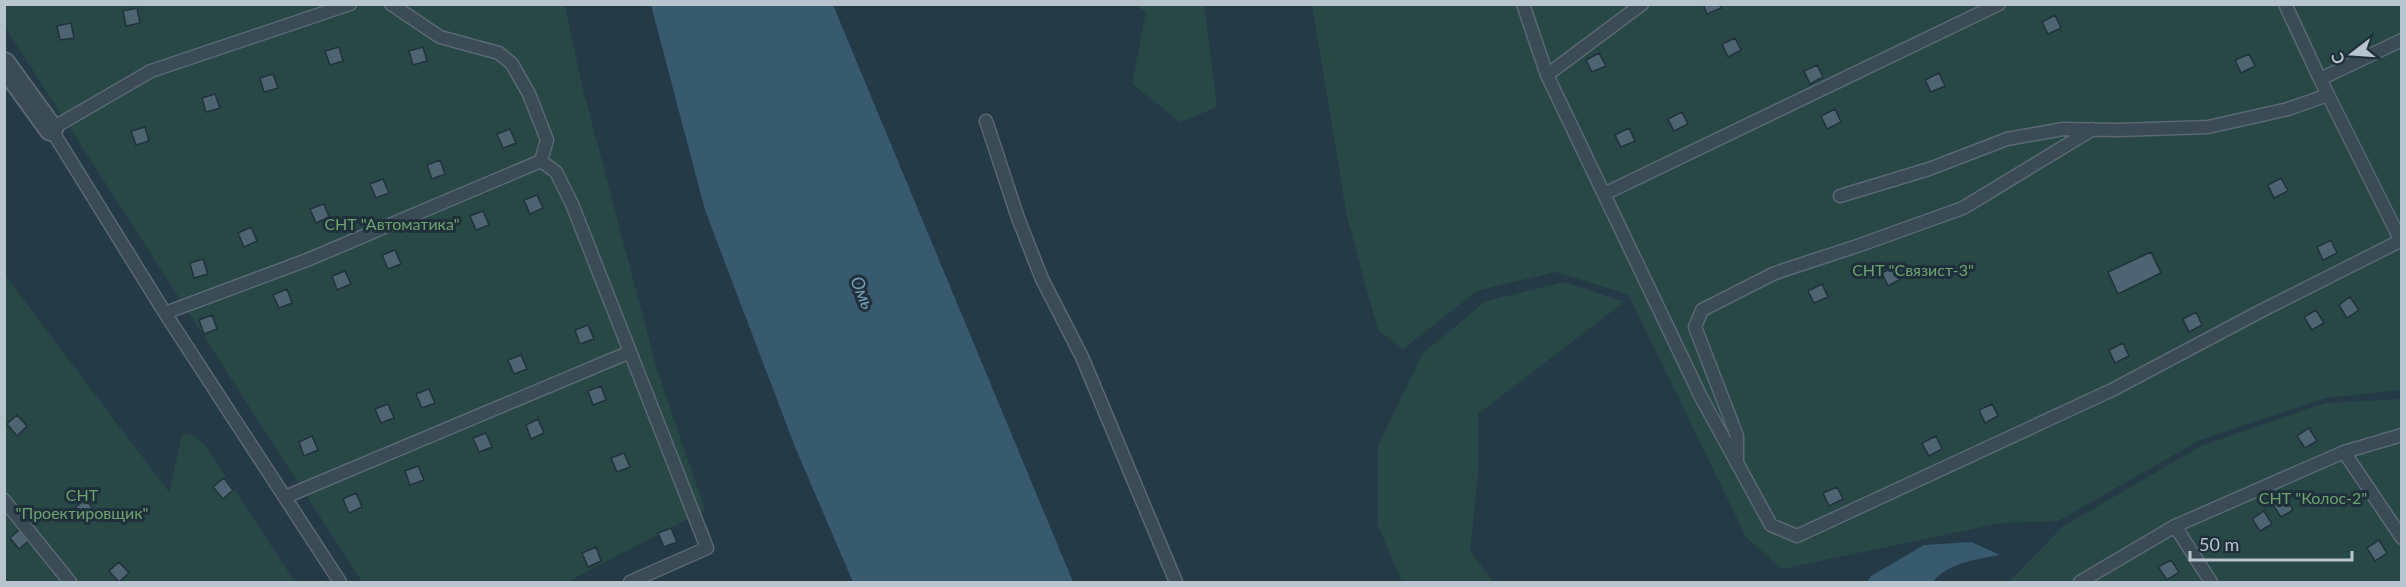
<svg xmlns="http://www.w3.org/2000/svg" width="2406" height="587" viewBox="0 0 2406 587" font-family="Lato,sans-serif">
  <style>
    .green { fill: #274845 }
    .water { fill: #385a6f }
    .building { fill: #4e6472; stroke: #21323d; stroke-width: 1.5 }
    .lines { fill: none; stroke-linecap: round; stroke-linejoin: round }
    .service-casing { stroke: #596873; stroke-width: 15 }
    .minor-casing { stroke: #596873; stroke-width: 26 }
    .service { stroke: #3a4b56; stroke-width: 12 }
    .minor { stroke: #3a4b56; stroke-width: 22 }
    .labels { text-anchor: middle; stroke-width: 6; stroke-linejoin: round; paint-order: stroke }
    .park-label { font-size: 16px; fill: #6da26f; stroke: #1f303b }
    .water-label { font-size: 18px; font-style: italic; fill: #769db4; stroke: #1f303b }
  </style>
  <rect width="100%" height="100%" fill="#253a47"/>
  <path class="green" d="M5 4 565 5 582 85 656 366 705 510 567 582H362L5 27Z
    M1135 5H1202L1205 9 1217 107 1180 122 1132 84 1146 12Z
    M1312 5H2401V390L2325 398 2200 440 2058 521 2001 523 1782 569 1746 537 1628 294 1555 272 1477 291 1403 349 1378 330 1347 217Z
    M4 274 169 492 182 435 191 434 205 445 295 582H5Z
    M1564 282 1624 302 1478 414V475L1470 551 1493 582H1402L1378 526V446L1422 354 1486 301Z
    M2401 399V582H2009L2062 527 2201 446 2325 403Z"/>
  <path class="water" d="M651 5H833L1073 582H853L795 447 705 210Z
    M1971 542 2000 555C1978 559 1947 563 1933 582H1867L1871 576 1924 545Z"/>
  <path class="building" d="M1703 4H1719L1721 8 1707 14Z
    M137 8 140 23 126 26 123 11Z
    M2055 15 2061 28 2048 34 2042 22Z
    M71 23 74 38 60 40 57 26Z
    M1735 38 1741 50 1728 57 1722 44Z
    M339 47 343 61 330 65 325 51Z
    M423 47 427 61 413 65 409 51Z
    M1599 53 1606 66 1592 72 1586 60Z
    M2249 54 2255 66 2241 73 2235 60Z
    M1817 65 1823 77 1810 84 1804 71Z
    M1939 73 1945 86 1931 92 1925 80Z
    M273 74 278 88 264 92 260 78Z
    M215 94 220 108 206 112 202 98Z
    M1835 109 1841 122 1827 129 1821 116Z
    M1682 112 1688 124 1674 131 1668 119Z
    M145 127 149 141 136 145 131 131Z
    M1629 128 1635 141 1621 147 1615 135Z
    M510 129 516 143 503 148 497 134Z
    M440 160 445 174 432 179 427 165Z
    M2281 178 2288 191 2274 198 2268 185Z
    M383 179 389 193 376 198 370 184Z
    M537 195 543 208 530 214 524 200Z
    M324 204 329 217 316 223 310 209Z
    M483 211 489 225 476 230 470 216Z
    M251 227 257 241 244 247 238 233Z
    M2331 240 2337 253 2323 260 2317 247Z
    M395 250 401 264 388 269 382 255Z
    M2151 252 2161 273 2118 294 2108 272Z
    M203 259 208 274 194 278 190 263Z
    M1895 266 1901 279 1888 286 1882 273Z
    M345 271 351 284 337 290 332 276Z
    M1822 284 1828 297 1814 303 1808 291Z
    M287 289 292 303 279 308 273 295Z
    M2350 297 2359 310 2347 318 2339 305Z
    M2316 310 2324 323 2312 330 2304 317Z
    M2196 312 2202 325 2189 332 2183 319Z
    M212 315 217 329 204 334 199 320Z
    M588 325 594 339 580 344 575 330Z
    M2123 343 2129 356 2115 363 2109 350Z
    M521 355 527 369 514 374 508 360Z
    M601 386 606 400 593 405 588 391Z
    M429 389 435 403 422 408 416 394Z
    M388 404 394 418 381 423 375 409Z
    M1992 404 1998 416 1985 423 1979 410Z
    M17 415 27 426 17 436 7 424Z
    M538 419 544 433 531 439 526 425Z
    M2309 428 2317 441 2305 448 2297 436Z
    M486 433 492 447 479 452 473 438Z
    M312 436 318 450 304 456 299 442Z
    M1936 436 1942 449 1929 456 1922 443Z
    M624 453 630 467 617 472 611 458Z
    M418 466 424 480 410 485 405 471Z
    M224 478 233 490 223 499 213 487Z
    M1837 487 1843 499 1829 506 1823 493Z
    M356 493 362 507 349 513 343 499Z
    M2285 497 2293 510 2281 517 2273 505Z
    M85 499 95 511 84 520 74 509Z
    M2264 511 2272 524 2260 531 2252 519Z
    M671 528 677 542 664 547 658 533Z
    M20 529 30 540 19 549 10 538Z
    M2379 540 2387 553 2375 561 2367 548Z
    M596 547 601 561 588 567 582 553Z
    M2171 560 2179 572 2167 580 2158 567Z
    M119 562 129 573 119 582 109 571Z"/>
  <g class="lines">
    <defs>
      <path id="service" d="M391 4 440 37 499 53 512 64 529 94 547 140 541 161 556 172 572 204 707 548 630 582
        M1523 4 1547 75 1701 397 1771 525 1797 536 2112 390 2259 312 2402 240
        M2285 4 2320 79 2402 243
        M1547 75 1642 4
        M2320 79 2402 40
        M986 121 1018 218 1042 279 1082 357 1176 582
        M1604 194 1999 4
        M1840 196 1929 169 2007 139 2063 129 2119 130 2208 127 2288 109 2328 95
        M165 313 307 260 541 161
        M2344 452 2402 538
        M1737 461V436L1695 327 1702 310 1775 273 1860 245 1963 208 2093 129
        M285 497 630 352
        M4 500 70 582
        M2175 526 2211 582
        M340 582 165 313 51 129 151 71 350 4
        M2080 582 2175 526 2344 452 2402 435"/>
      <path id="minor" d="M4 64 51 129"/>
    </defs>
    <use href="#service" class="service-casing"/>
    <use href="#minor" class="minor-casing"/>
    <use href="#service" class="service"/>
    <use href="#minor" class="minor"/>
  </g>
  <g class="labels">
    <g class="park-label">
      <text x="392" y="230">СНТ "Автоматика"</text>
      <text x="1913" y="276">СНТ "Связист-3"</text>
      <text x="82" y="501">СНТ<tspan x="82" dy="18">"Проектировщик"</tspan></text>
      <text x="2313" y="504">СНТ "Колос-2"</text>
    </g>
    <g class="water-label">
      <text transform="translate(862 293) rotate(68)" y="6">Омь</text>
    </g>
  </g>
  <rect width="2406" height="587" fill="none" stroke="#b8c5cf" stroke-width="12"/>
  <g transform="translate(2352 54) rotate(253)" stroke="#1f303b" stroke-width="4.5" paint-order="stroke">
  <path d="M0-4.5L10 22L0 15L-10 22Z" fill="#b8c5cf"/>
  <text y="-9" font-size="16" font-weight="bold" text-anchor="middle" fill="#b8c5cf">С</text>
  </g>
  <path d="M2190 551v9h162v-9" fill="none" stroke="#b8c5cf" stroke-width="3"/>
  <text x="2199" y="551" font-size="18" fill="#b8c5cf" stroke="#1f303b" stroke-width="4.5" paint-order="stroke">50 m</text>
</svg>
